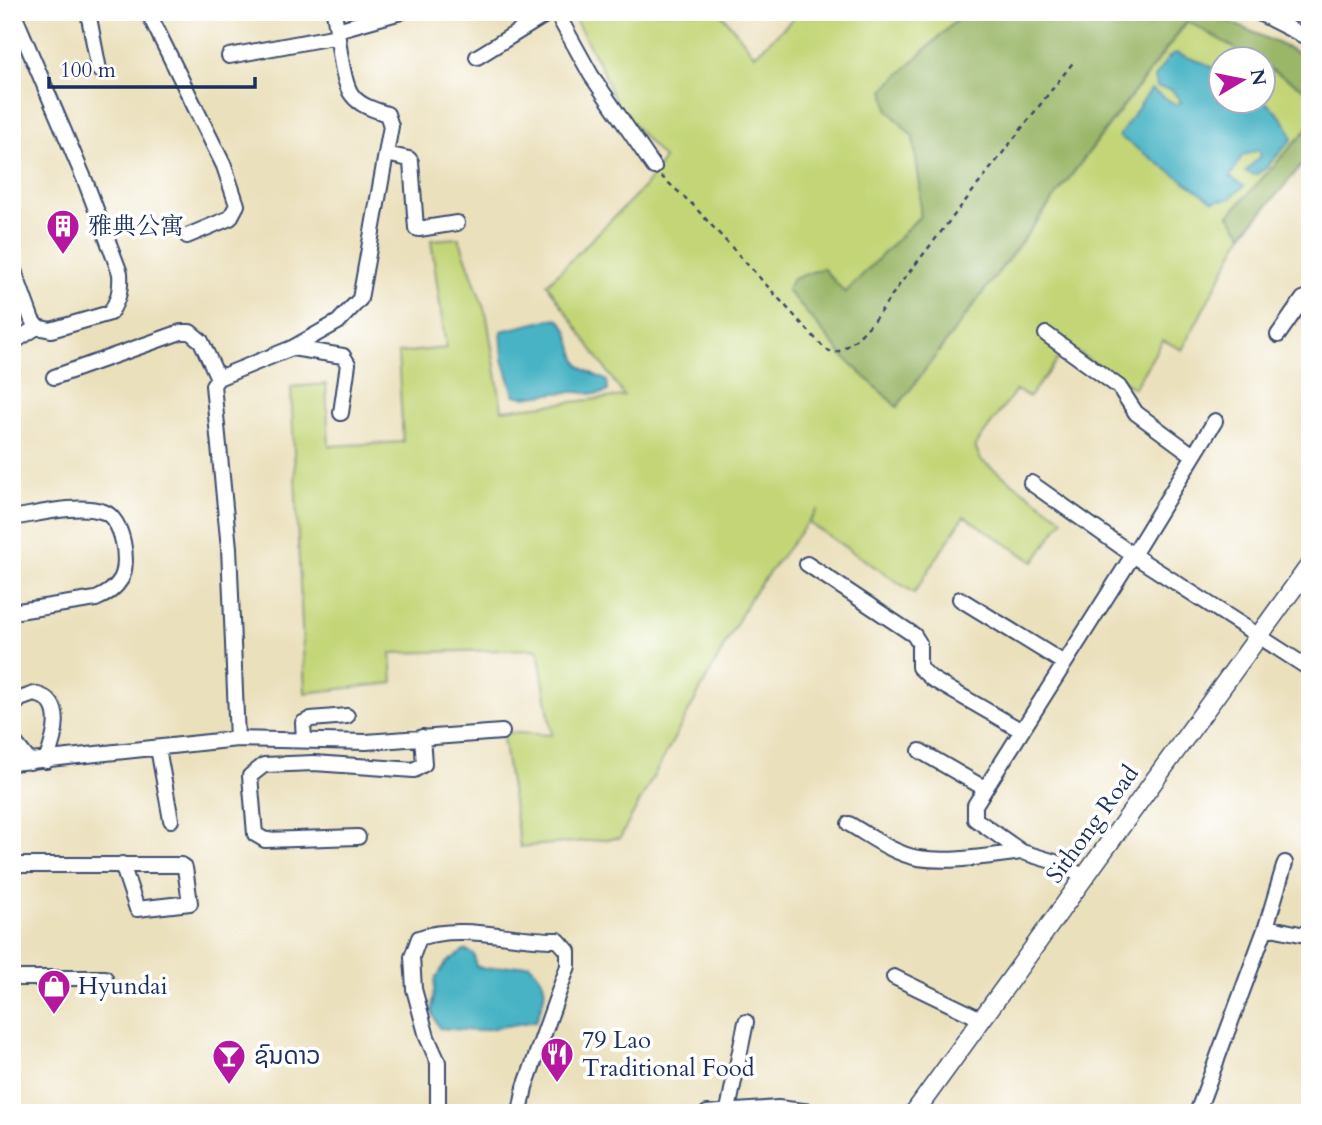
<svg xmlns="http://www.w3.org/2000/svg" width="1322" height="1125" viewBox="0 0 1322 1125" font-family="Cardo,'Noto Serif SC','Noto Sans Lao',serif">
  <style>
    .green { fill: #c3d577; stroke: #6f826a; stroke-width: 2 }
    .forest { fill: #9ab668; stroke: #5a7263; stroke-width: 2 }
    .water { fill: #47b3c4; stroke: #317191; stroke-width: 2 }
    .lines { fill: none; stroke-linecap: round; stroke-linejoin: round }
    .minor-casing { stroke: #3a4a6c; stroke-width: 18 }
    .major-casing { stroke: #3a4a6c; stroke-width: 21 }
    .path { stroke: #3a4a6c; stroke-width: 2.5; stroke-dasharray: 5 5; stroke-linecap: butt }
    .minor { stroke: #fff; stroke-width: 14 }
    .major { stroke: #fff; stroke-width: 18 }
    .labels { text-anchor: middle; stroke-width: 7; stroke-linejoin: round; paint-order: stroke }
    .poi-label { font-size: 24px; fill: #1b2f5e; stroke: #fff; text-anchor: start }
    .street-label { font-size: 24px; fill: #1b2f5e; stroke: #fff }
  </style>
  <rect width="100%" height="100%" fill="#fff"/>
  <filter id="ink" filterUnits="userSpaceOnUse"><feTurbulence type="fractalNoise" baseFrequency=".0143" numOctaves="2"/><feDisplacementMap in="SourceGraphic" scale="14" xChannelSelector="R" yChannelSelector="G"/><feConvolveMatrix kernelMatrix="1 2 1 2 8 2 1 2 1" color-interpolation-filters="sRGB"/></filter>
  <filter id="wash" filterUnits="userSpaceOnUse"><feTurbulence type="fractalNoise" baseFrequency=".00686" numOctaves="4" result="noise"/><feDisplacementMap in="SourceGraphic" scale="28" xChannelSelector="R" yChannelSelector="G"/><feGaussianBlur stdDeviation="1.57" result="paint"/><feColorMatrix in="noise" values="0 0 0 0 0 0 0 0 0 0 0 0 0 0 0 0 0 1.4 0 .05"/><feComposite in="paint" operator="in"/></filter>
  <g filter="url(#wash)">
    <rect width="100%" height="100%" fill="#ebe0bc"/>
    <path class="green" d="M571 12H720L755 55 800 12H965L888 110 913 137 920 185V216L845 293 897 407 1188 21 1254 59 1220 60V102H1262L1263 65 1310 92V126L1229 215 1243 234 1182 350 1163 340 1134 388 1070 348 1062 354 1029 397 1016 390 975 446 981 460 1063 519 1034 562 964 516 914 593 809 523 818 509 752 595 620 838 520 847 502 732 552 735 538 649 391 653 393 683 305 693 291 387 326 384 329 446 403 442 398 353 446 348 431 240 459 238 487 317 502 410 624 396 547 284 645 186 664 159 617 107 600 65Z"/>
    <path class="forest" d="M965 12H1208L1310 58V92L1263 65 1262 60 1254 59 1187 21 897 407 846 359 787 290 793 279 823 268 845 293 920 216V185L913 137 888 110 884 89Z
      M1310 126V161L1307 159 1243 234 1229 215Z"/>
    <path class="water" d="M1176 53 1204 63 1220 72V102L1263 100C1276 111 1288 121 1292 139L1265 169 1255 175 1245 172 1261 155 1258 150 1242 156 1230 177 1244 186 1229 199 1213 201 1119 136 1151 89 1177 105 1181 102 1172 90 1157 87 1155 77 1168 58Z
      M556 318C571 325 571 351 578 363 583 372 598 375 607 381L608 391C597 397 586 392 575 392 558 392 540 395 523 397L514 395 503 359 501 331Z
      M465 950 474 954 476 966 485 969 529 964C552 984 545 995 536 1021L476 1031 439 1028 432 1012 435 980 446 963Z"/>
  </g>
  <g filter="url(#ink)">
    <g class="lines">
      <defs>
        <path id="minor" d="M88 12 99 70
          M148 12 224 166 237 205 230 218 187 236
          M556 12 591 75 654 167
          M1257 12 1310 39
          M337 30 401 12
          M229 56 338 36
          M477 57 550 12
          M386 154 409 159 411 162 416 228 419 229 457 223
          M12 265 32 320 37 327 51 330 110 313C119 299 121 289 120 273L86 183 13 12
          M1046 334 1119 387 1136 413 1193 455
          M1278 335 1303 299 1310 296
          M12 343 37 327
          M292 348 343 356 348 364 341 413
          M54 377 181 332H190L201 341 218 378
          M1031 483 1133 555 1310 669
          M12 518C38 514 79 503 104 512 123 519 130 563 121 579 115 589 106 595 96 599L12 612
          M807 564 914 635 919 643V667L932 679 1022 731
          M960 599 1064 663
          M12 708 20 699 34 694C68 700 54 740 46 761
          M12 739 30 762
          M237 739 229 548 213 385 218 378 292 348 338 322 360 299 391 126 387 114C375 110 360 106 352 95 341 82 338 31 334 12
          M304 739 303 723 311 719 347 716
          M158 748 171 820
          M920 751 984 788
          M12 763 237 739 366 742 502 732
          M849 824C870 836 894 854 918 858 952 863 988 856 1022 852
          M358 837 265 840 255 834 250 776 264 765 314 763 414 770 424 764 422 737
          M12 865H181L185 868 190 903 137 909 122 864
          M1083 876 1055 862 1022 852 975 819V805L1133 555 1215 421
          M1266 927 1310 936
          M894 977 981 1019
          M12 978H105
          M728 1110 746 1022
          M438 1113V1062L427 1037 414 989 412 957 419 938C463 923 513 941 558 940L568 951V966L525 1087 520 1113
          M707 1113 778 1108 820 1113
          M1197 1113 1266 927 1285 863"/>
        <path id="major" d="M914 1113 1310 565"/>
      </defs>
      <use href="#minor" class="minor-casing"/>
      <use href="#major" class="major-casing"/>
      <path class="path" d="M661 176 692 204 825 349 835 353C866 339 883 306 903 280 961 207 1018 133 1075 60"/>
      <use href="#minor" class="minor"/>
      <use href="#major" class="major"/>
    </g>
  </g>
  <defs>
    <symbol id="building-pin" viewBox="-11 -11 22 30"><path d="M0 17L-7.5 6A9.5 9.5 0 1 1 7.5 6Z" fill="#b5179e" stroke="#fff"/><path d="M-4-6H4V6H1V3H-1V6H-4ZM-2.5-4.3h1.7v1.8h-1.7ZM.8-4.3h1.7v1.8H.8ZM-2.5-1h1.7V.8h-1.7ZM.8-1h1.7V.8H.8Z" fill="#fff"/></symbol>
    <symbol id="shop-pin" viewBox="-11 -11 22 30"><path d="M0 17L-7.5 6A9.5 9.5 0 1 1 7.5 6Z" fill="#b5179e" stroke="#fff"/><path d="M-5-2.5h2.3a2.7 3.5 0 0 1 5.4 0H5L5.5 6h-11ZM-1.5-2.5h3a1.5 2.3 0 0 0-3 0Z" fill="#fff"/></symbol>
    <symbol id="restaurant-pin" viewBox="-11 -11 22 30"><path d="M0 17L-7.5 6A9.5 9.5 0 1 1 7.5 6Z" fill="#b5179e" stroke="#fff"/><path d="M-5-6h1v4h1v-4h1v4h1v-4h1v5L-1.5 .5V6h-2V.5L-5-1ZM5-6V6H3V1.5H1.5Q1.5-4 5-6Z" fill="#fff"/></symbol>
    <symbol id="bar-pin" viewBox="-11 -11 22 30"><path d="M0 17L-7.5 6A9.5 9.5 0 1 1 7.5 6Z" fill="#b5179e" stroke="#fff"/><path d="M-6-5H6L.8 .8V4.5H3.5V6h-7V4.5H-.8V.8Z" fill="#fff"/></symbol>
  </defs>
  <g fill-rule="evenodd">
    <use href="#building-pin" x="44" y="207" width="38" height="52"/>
    <use href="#shop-pin" x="35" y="967" width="38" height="52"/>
    <use href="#restaurant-pin" x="538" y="1035" width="38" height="52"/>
    <use href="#bar-pin" x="210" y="1037" width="38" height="52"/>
  </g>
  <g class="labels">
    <g class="poi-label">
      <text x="88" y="234">雅典公寓</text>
      <text x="78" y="994">Hyundai</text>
      <text x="582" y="1048">79 Lao<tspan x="582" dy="28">Traditional Food</tspan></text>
      <text x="254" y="1064">ຊົນດາວ</text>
    </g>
    <g class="street-label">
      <text transform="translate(1092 824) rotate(-54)" y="8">Sithong Road</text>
    </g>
  </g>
  <rect width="1322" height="1125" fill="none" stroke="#fff" stroke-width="42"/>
  <g transform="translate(1242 80) rotate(80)"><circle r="33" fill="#ffffff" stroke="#a4acbf" stroke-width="2"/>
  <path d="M0-5L12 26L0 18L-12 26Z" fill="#b5179e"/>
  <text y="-10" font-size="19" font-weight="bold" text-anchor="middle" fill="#1b2f5e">N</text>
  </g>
  <path d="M49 77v10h206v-10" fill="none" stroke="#1b2f5e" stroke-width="3.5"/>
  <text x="60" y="77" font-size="21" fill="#1b2f5e" stroke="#ffffff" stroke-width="5" paint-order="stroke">100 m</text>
</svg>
